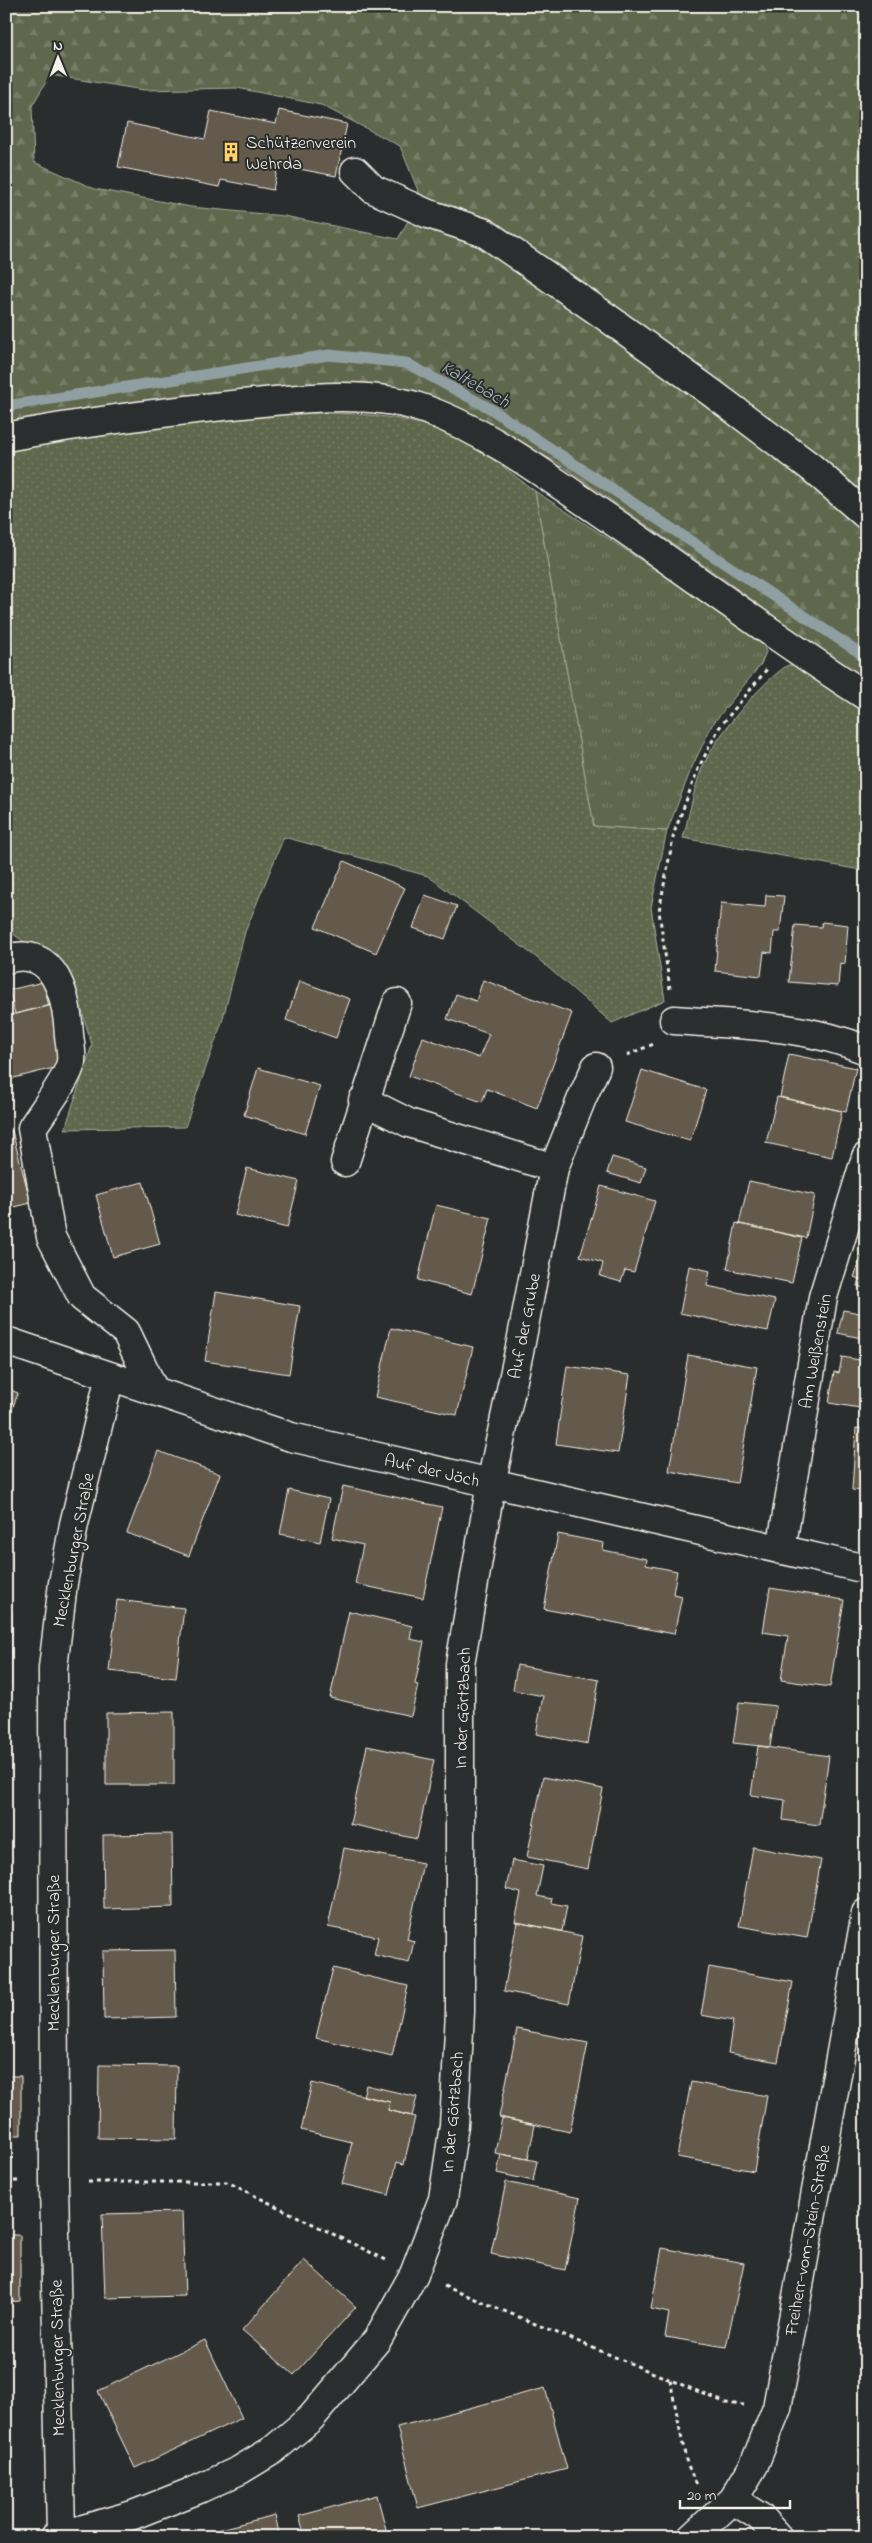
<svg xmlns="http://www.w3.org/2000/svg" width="872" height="2543" viewBox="0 0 872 2543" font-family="'Indie Flower',sans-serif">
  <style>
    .grass { fill: url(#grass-dots); stroke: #aaac9a }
    .forest { fill: url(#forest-firs); stroke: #aaac9a; fill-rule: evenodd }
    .park { fill: url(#park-tufts); stroke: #aaac9a }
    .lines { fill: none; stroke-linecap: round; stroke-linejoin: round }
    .stream { stroke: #909fa2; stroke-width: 11 }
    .building { fill: #645a4c; stroke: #f4f1e8 }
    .minor-casing { stroke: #f4f1e8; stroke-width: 31 }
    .path { stroke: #f4f1e8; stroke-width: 3; stroke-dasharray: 4 4; stroke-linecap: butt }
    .minor { stroke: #2a2d2e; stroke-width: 28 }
    .labels { text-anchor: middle; stroke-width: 4; stroke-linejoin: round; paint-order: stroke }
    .poi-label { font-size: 18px; fill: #f4f1e8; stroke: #2a2d2e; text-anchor: start }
    .street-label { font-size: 18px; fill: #f4f1e8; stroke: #2a2d2e }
    .water-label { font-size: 19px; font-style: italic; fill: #a9b4b3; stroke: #2a2d2e }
  </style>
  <defs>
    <pattern id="grass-dots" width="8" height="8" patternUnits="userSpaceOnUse" patternTransform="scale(1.25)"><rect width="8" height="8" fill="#5f674d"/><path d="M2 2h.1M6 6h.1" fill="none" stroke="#777d67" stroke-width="1.8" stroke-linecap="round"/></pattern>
    <pattern id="forest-firs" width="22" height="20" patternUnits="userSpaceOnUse" patternTransform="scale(1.25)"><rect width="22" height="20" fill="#5f674d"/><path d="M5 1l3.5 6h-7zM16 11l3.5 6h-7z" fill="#777d67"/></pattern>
    <pattern id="park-tufts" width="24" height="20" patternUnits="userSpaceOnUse" patternTransform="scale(1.25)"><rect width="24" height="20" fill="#5f674d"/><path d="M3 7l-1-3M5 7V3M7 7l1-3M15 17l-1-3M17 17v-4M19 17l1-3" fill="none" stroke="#777d67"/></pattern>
  </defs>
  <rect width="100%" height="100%" fill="#2a2d2e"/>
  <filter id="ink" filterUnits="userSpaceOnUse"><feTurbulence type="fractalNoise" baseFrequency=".02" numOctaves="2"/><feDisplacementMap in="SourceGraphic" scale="10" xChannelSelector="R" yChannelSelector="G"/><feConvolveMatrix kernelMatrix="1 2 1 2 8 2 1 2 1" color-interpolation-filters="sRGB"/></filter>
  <g filter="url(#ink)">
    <path class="grass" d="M278 413C347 413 403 410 466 442 490 455 513 475 535 491L594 826 667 831 651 907 665 1000 612 1023 537 958 428 876 284 837 245 932 222 1022 185 1127 65 1129 92 1045 71 975 6 929V449L152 425Z
      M788 665H801L866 711V871L683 838C689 816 693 792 701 771 712 740 761 682 788 665Z"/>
    <path class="forest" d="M6 6H866V680L803 638 729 583 558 463 470 416 417 395 6 428ZM50 75 144 90 237 88 321 105 400 146 421 198 398 239 284 216 191 207 95 189 34 162 32 106Z"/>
    <path class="park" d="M535 491 761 638 766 652 761 664 712 725 692 767 667 831 594 826Z"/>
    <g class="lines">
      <path class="stream" d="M6 406 329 355 406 363 491 409 866 657"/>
    </g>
    <path class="building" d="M279 110 347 124 336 176 278 165 273 190 221 180 219 187 118 167 127 123 205 139 211 111 276 124Z
      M344 861 405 888 376 953 315 927Z
      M425 895 457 906 445 939 413 928Z
      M766 895 784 896 780 932H774L772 953 764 952 761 976 715 971 721 903 765 907Z
      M822 922 848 925 845 964 840 963 838 986 789 982 795 925 821 927Z
      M483 980 572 1013 537 1108 487 1089 482 1102 409 1076 423 1037 479 1058 489 1034 447 1019 456 994 476 1001Z
      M299 981 350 999 336 1038 286 1020Z
      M43 982 49 1006 15 1014 9 990Z
      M51 1005 66 1065 6 1080V1016Z
      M789 1054 856 1068 846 1112 780 1097Z
      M258 1068 320 1086 305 1134 244 1115Z
      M642 1070 706 1090 690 1141 625 1122Z
      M777 1097 842 1111 832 1157 766 1143Z
      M12 1131 31 1203 6 1209V1132Z
      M612 1157 646 1167 641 1183 607 1173Z
      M247 1168 299 1181 287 1228 235 1215Z
      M749 1181 815 1195 806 1238 739 1224Z
      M143 1182 160 1244 113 1257 96 1195Z
      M601 1186 655 1201 634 1272 625 1270 621 1282 600 1276 603 1263 580 1256Z
      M436 1205 491 1218 472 1294 418 1280Z
      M736 1223 802 1238 792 1283 727 1269Z
      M866 1244V1289L857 1286 859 1279 854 1277Z
      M689 1266 710 1271 707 1286 775 1300 768 1331 680 1313Z
      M216 1292 300 1306 289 1374 205 1361Z
      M843 1310 865 1314 861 1338 838 1333Z
      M391 1328 473 1347 457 1415 375 1397Z
      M688 1355 757 1367 737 1483 669 1471Z
      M842 1357 866 1361V1377L860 1408 829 1403 834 1372 839 1373Z
      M567 1366 630 1375 618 1453 556 1444Z
      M6 1388 18 1393 6 1426Z
      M856 1428 866 1429V1491L852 1490Z
      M158 1451 220 1474 189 1556 127 1533Z
      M343 1486 442 1507 423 1598 355 1584 363 1545 332 1538Z
      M289 1490 329 1499 320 1542 280 1534Z
      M6 1497H10V1571H6Z
      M558 1534 604 1543 603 1550 647 1559 646 1565 677 1571 673 1594 682 1596 674 1634 544 1609Z
      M770 1588 844 1600 830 1687 781 1680 788 1636 763 1632Z
      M117 1600 184 1608 176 1678 109 1671Z
      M349 1611 412 1626 410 1639 424 1642 415 1684 418 1685 411 1716 330 1698Z
      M6 1612H12L11 1687H6Z
      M517 1665 599 1680 588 1744 536 1734 543 1696 513 1690Z
      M739 1702 776 1706 770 1747 733 1743Z
      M174 1712V1785H106V1713Z
      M6 1726 11 1727 9 1801H6Z
      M367 1746 434 1760 417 1839 350 1824Z
      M758 1746 829 1756 819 1825 783 1820 785 1800 751 1795Z
      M543 1777 603 1789 588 1869 527 1857Z
      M172 1834 173 1907 104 1909 103 1835Z
      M6 1835 9 1917H6Z
      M753 1847 821 1860 807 1938 739 1926Z
      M344 1848 423 1863 407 1939 414 1941 409 1963 374 1955 378 1937 328 1927Z
      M512 1860 543 1866 537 1896 552 1899 551 1903 567 1906 562 1931 515 1922 521 1893 506 1889Z
      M517 1922 582 1936 569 2004 504 1991Z
      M175 1950 176 2017 104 2019 103 1951Z
      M6 1953H11L12 2037H6Z
      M709 1967 793 1982 778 2062 728 2053 733 2021 701 2015Z
      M333 1968 408 1986 392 2056 316 2038Z
      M517 2029 588 2043 570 2132 499 2117Z
      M99 2065 177 2066 176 2139 98 2138Z
      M6 2076H21V2135H6Z
      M691 2082 767 2096 754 2171 677 2157Z
      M312 2083 390 2102 388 2110 415 2117 404 2164 397 2162 389 2195 342 2184 352 2142 301 2130Z
      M366 2085 417 2097 412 2116 388 2110 390 2102 363 2096Z
      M502 2118 535 2125 528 2159 495 2153Z
      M501 2154 537 2161 533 2181 497 2173Z
      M506 2182 580 2198 565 2270 491 2254Z
      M182 2212 185 2296 105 2298 102 2214Z
      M6 2235H20V2301L6 2302Z
      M662 2248 744 2263 726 2347 665 2337 669 2313 651 2309Z
      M304 2260 356 2307 294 2375 242 2330Z
      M205 2340 242 2418 135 2468 98 2391Z
      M545 2388 567 2469 418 2508 397 2427Z
      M858 2492H866V2537H861Z
      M377 2495 388 2537H305L299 2516Z
      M275 2515 280 2537H188Z"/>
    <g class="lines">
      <defs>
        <path id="minor" d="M355 171 373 189 426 213 485 233 605 316 712 393 812 468 866 515
          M6 437C85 422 163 412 242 404 299 399 363 390 418 407 478 426 543 473 595 509 686 571 774 637 866 696
          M6 959C56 944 67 998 69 1035 70 1044 73 1058 70 1066 65 1082 42 1112 32 1128L51 1237 82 1297 126 1332 154 1390
          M674 1020C739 1025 804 1024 866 1050
          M363 1100 409 1123 554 1168
          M345 1162 397 1003
          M6 1341 291 1437 866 1569
          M781 1550 823 1297 866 1157
          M733 2500 760 2517 778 2537
          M61 2536 54 2182 53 1668 63 1583 74 1524 110 1376
          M55 2537 133 2515 199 2489 240 2470 273 2450 311 2418 377 2340 414 2274 443 2199 454 2125 460 2012V1664L491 1484 521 1342 554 1168 582 1098 596 1067
          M692 2537 733 2500 754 2465 777 2408 866 1913"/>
      </defs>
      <use href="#minor" class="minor-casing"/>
      <path class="path" d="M670 989 659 911 674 833 698 769 719 728 767 669
        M627 1055 654 1044
        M6 2181H21
        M88 2182H227L386 2260
        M444 2286 726 2403 744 2405
        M670 2380 686 2460 697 2488"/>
      <use href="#minor" class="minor"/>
    </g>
  </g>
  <defs>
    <symbol id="building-bare" viewBox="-9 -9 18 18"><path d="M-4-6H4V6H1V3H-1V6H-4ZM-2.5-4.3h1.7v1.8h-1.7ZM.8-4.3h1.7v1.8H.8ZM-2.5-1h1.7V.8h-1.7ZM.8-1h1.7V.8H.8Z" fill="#ffd166" stroke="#2a2d2e" stroke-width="2.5" paint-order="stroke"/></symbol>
  </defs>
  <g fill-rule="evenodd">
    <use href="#building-bare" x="217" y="138" width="28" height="28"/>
  </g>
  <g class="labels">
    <g class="poi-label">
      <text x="246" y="148">Schützenverein<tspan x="246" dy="21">Wehrda</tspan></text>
    </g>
    <g class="street-label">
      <text transform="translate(524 1326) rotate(-79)" y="6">Auf der Grube</text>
      <text transform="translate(815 1351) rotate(-80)" y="6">Am Weißenstein</text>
      <text transform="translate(432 1470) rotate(13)" y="6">Auf der Jöch</text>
      <text transform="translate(73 1550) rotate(-79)" y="6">Mecklenburger Straße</text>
      <text transform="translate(462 1708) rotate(-88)" y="6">In der Görtzbach</text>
      <text transform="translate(53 1953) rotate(-90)" y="6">Mecklenburger Straße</text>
      <text transform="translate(452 2112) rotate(-85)" y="6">In der Görtzbach</text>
      <text transform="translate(807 2240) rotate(-80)" y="6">Freiherr-vom-Stein-Straße</text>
      <text transform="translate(57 2358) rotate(-91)" y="6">Mecklenburger Straße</text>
    </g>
    <g class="water-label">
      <text transform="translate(476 383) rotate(30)" y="7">Kaltebach</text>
    </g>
  </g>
  <rect width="872" height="2543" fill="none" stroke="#2a2d2e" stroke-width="25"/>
  <rect x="12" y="12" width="847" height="2518" fill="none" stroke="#f4f1e8" stroke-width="2" filter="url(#ink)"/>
  <g transform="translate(58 58) rotate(359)" stroke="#2a2d2e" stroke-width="4" paint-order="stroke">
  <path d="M0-4L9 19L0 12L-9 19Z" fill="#f4f1e8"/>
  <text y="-8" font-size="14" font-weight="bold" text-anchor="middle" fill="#f4f1e8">N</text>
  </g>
  <path d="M680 2500v8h110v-8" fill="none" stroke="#f4f1e8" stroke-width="2.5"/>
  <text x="687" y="2500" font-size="15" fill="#f4f1e8" stroke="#2a2d2e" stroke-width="4" paint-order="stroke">20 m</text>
</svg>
